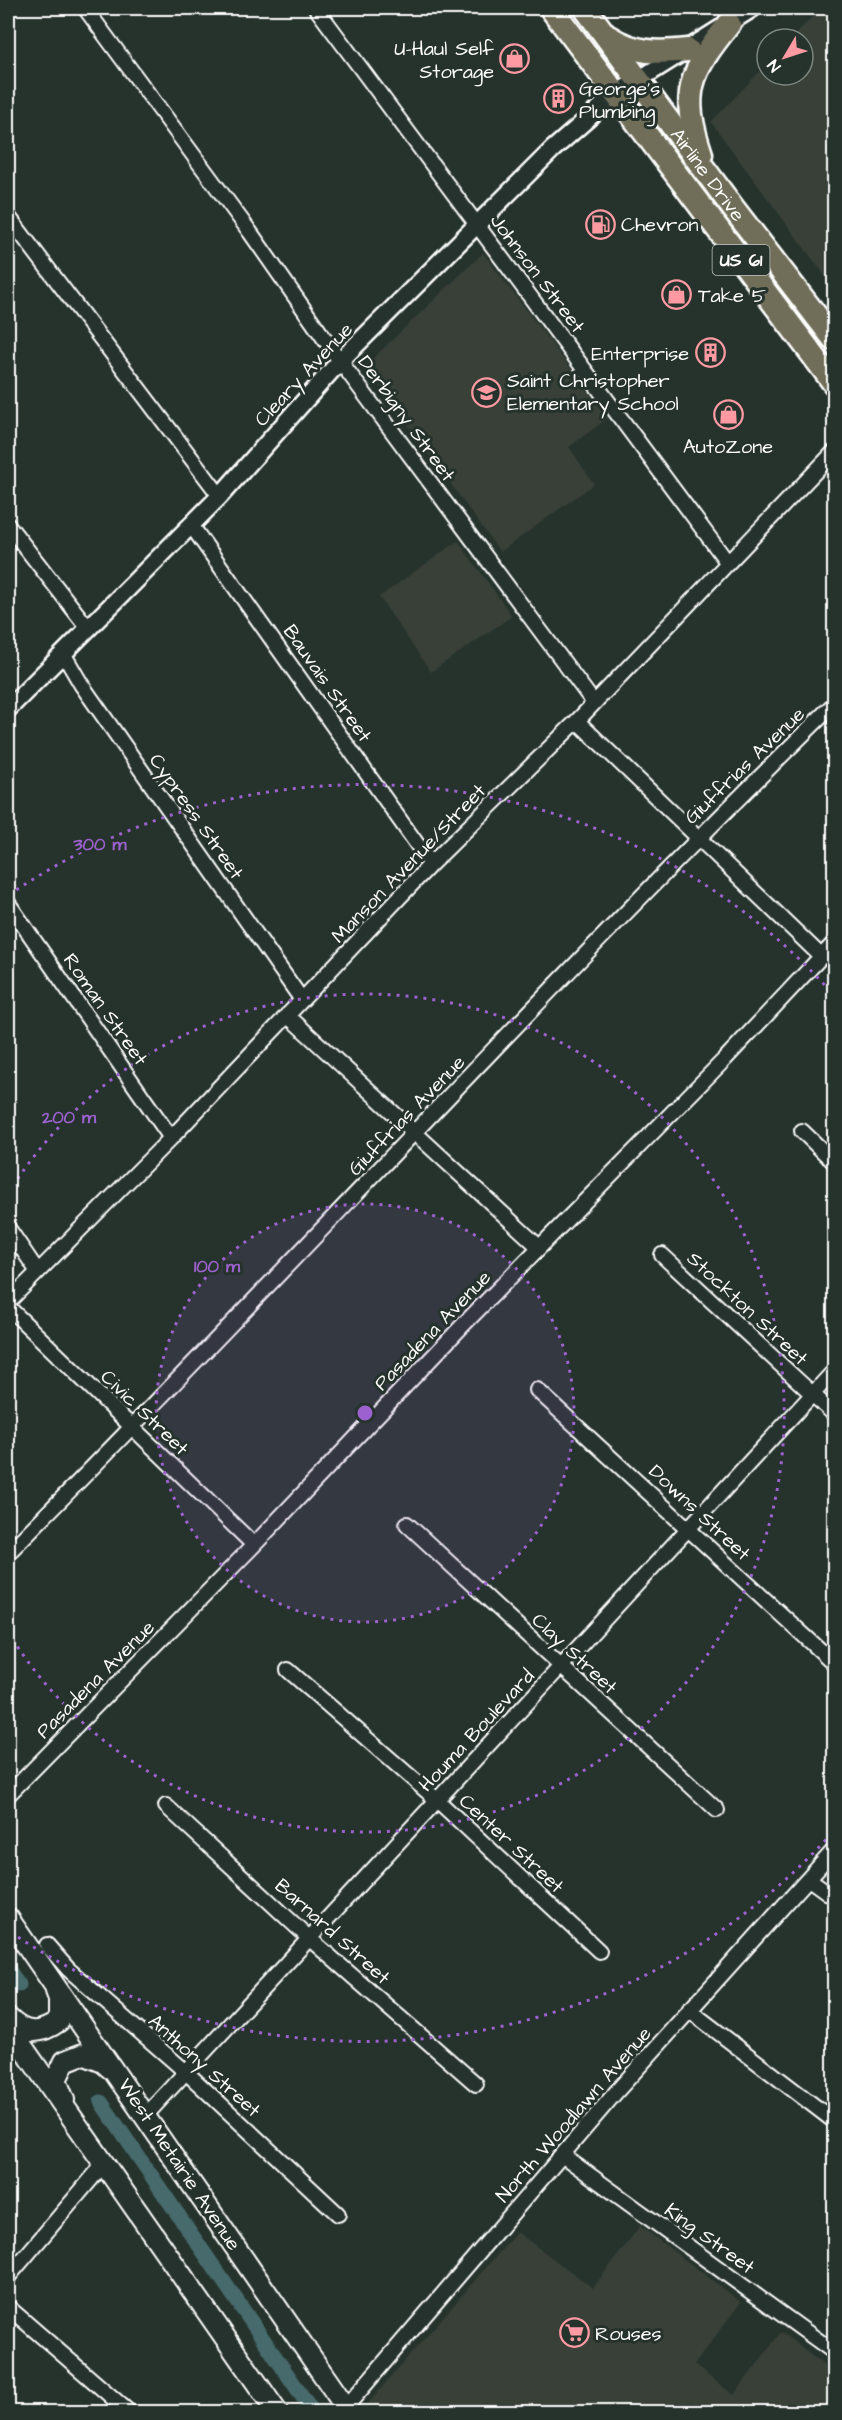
<svg xmlns="http://www.w3.org/2000/svg" width="842" height="2420" viewBox="0 0 842 2420" font-family="'Architects Daughter',sans-serif">
  <style>
    .built { fill: #394037 }
    .lines { fill: none; stroke-linecap: round; stroke-linejoin: round }
    .canal { stroke: #476b6c; stroke-width: 15 }
    .minor-casing { stroke: #fff; stroke-width: 18 }
    .tertiary-casing { stroke: #fff; stroke-width: 21 }
    .secondary-casing { stroke: #fff; stroke-width: 24 }
    .trunk-casing { stroke: #fff; stroke-width: 27 }
    .minor { stroke: #26332d; stroke-width: 14 }
    .tertiary { stroke: #26332d; stroke-width: 16 }
    .secondary { stroke: #26332d; stroke-width: 20 }
    .trunk { stroke: #706e59; stroke-width: 22 }
    .ring { fill: none; stroke: #9c61cf; stroke-width: 3; stroke-dasharray: 3 6 }
    .labels { text-anchor: middle; stroke-width: 6; stroke-linejoin: round; paint-order: stroke }
    .shield { fill: #26332d; stroke: #bec2c0; stroke-width: 1.5 }
    .shield-label { font-size: 18px; font-weight: bold; fill: #fff }
    .poi-label { font-size: 20px; fill: #fff; stroke: #26332d; text-anchor: start }
    .street-label { font-size: 20px; fill: #fff; stroke: #26332d }
    .centre { fill: #9c61cf; stroke: #26332d; stroke-width: 3 }
    .ring-label { font-size: 18px; text-anchor: middle; font-weight: bold; fill: #9c61cf; stroke: #26332d; stroke-width: 6; stroke-linejoin: round; paint-order: stroke }
  </style>
  <rect width="100%" height="100%" fill="#26332d"/>
  <filter id="ink" filterUnits="userSpaceOnUse"><feTurbulence type="fractalNoise" baseFrequency=".0167" numOctaves="2"/><feDisplacementMap in="SourceGraphic" scale="12" xChannelSelector="R" yChannelSelector="G"/><feConvolveMatrix kernelMatrix="1 2 1 2 8 2 1 2 1" color-interpolation-filters="sRGB"/></filter>
  <g filter="url(#ink)">
    <path class="built" d="M821 8H834V288L711 122 767 64V75H803V39H791Z
      M483 253 608 418 569 447 594 484 500 552 365 366Z
      M458 541 512 616 431 672 379 597Z
      M640 2226 741 2302 694 2365 734 2395 781 2332 834 2373V2412H367L364 2408 517 2232 593 2288Z"/>
    <g class="lines">
      <path class="canal" d="M8 1969 19 1985
        M101 2102 313 2412"/>
      <defs>
        <path id="minor" d="M85 8 250 232 340 361 594 703
          M316 8 728 563
          M8 216 220 496
          M8 525 88 628
          M191 525 431 864
          M63 653 81 684 302 1000
          M577 721 822 957
          M8 903 171 1138
          M287 1015 539 1247
          M802 1131 834 1162
          M8 1228 38 1272
          M662 1255 834 1414
          M8 1302 171 1138 431 864 577 721 834 452
          M8 1307 254 1545
          M537 1390 834 1663
          M407 1524 717 1810
          M8 1553C286 1274 551 980 834 704
          M288 1670 437 1800 599 1951
          M8 1795 254 1545 464 1324 725 1059 834 943
          M166 1806 310 1939 476 2084
          M809 1879 834 1897
          M47 1945 68 1969 186 2072 338 2214
          M689 2010 834 2121
          M146 2115 834 1371
          M562 2155 834 2352
          M8 2277 103 2165
          M8 2307 129 2412
          M346 2407 617 2091 834 1850"/>
        <path id="tertiary" d="M8 709 220 496 340 361 553 149 616 94 753 8"/>
        <path id="secondary" d="M8 1918 349 2412
          M8 2018C25 2035 40 2035 59 2021V1999L56 1991
          M8 2026 277 2412
          M64 2100 56 2080 65 2061 83 2054 103 2062 111 2069"/>
        <g id="trunk">
          <path d="M551 8 834 383"/>
          <path id="s1" d="M585 8 733 208 834 339"/>
          <path d="M609 37C635 54 659 53 688 50"/>
          <path d="M701 154C680 93 690 72 729 24"/>
        </g>
      </defs>
      <use href="#minor" class="minor-casing"/>
      <use href="#tertiary" class="tertiary-casing"/>
      <use href="#secondary" class="secondary-casing"/>
      <use href="#trunk" class="trunk-casing"/>
      <use href="#minor" class="minor"/>
      <use href="#tertiary" class="tertiary"/>
      <use href="#secondary" class="secondary"/>
      <use href="#trunk" class="trunk"/>
    </g>
  </g>
  <circle cx="365" cy="1413" r="209" fill="#9c61cf" fill-opacity=".12"/>
  <g class="ring">
    <circle cx="365" cy="1413" r="209"/>
    <path d="M8 1194A419 419 0 1 1 8 1632"/>
    <path d="M832 1833A628 628 0 0 1 9 1931M9 895A628 628 0 0 1 832 993"/>
  </g>
  <defs>
    <symbol id="shop-ring" viewBox="-11 -11 22 22"><circle r="9.5" fill="#26332d" stroke="#ff9aa2" stroke-width="1.5"/><path d="M-5-2.5h2.3a2.7 3.5 0 0 1 5.4 0H5L5.5 6h-11ZM-1.5-2.5h3a1.5 2.3 0 0 0-3 0Z" fill="#ff9aa2"/></symbol>
    <symbol id="building-ring" viewBox="-11 -11 22 22"><circle r="9.5" fill="#26332d" stroke="#ff9aa2" stroke-width="1.5"/><path d="M-4-6H4V6H1V3H-1V6H-4ZM-2.5-4.3h1.7v1.8h-1.7ZM.8-4.3h1.7v1.8H.8ZM-2.5-1h1.7V.8h-1.7ZM.8-1h1.7V.8H.8Z" fill="#ff9aa2"/></symbol>
    <symbol id="fuel-ring" viewBox="-11 -11 22 22"><circle r="9.5" fill="#26332d" stroke="#ff9aa2" stroke-width="1.5"/><path d="M-5.5-6h7V0h2V4h1.3V-2.5L3-4.5l.8-.8L6-3V5H2.5V1h-1V6h-7ZM-4.2-4.7v3.2H.2V-4.7Z" fill="#ff9aa2"/></symbol>
    <symbol id="school-ring" viewBox="-11 -11 22 22"><circle r="9.5" fill="#26332d" stroke="#ff9aa2" stroke-width="1.5"/><path d="M0-5L7-2L0 1L-7-2ZM-4 1L0 2.5L4 1V4Q0 6-4 4Z" fill="#ff9aa2"/></symbol>
    <symbol id="supermarket-ring" viewBox="-11 -11 22 22"><circle r="9.5" fill="#26332d" stroke="#ff9aa2" stroke-width="1.5"/><path d="M-6-5.5h2.5l.6 2H6L4.5 2H-2.5L-4.4-4H-6ZM-1.5 3.2a1.3 1.3 0 1 0 .1 0ZM3 3.2a1.3 1.3 0 1 0 .1 0Z" fill="#ff9aa2"/></symbol>
  </defs>
  <g fill-rule="evenodd">
    <use href="#shop-ring" x="498" y="42" width="33" height="33"/>
    <use href="#building-ring" x="542" y="82" width="33" height="33"/>
    <use href="#fuel-ring" x="584" y="208" width="33" height="33"/>
    <use href="#shop-ring" x="660" y="278" width="33" height="33"/>
    <use href="#building-ring" x="694" y="336" width="33" height="33"/>
    <use href="#school-ring" x="470" y="376" width="33" height="33"/>
    <use href="#shop-ring" x="712" y="398" width="33" height="33"/>
    <use href="#supermarket-ring" x="558" y="2316" width="33" height="33"/>
  </g>
  <g class="labels">
    <rect class="shield" x="712.5" y="245" width="57" height="30" rx="4.5"/>
    <g class="shield-label">
      <text x="741" y="266">US 61</text>
    </g>
    <g class="poi-label">
      <text x="494" y="55" text-anchor="end">U-Haul Self<tspan x="494" dy="23">Storage</tspan></text>
      <text x="579" y="95">George's<tspan x="579" dy="23">Plumbing</tspan></text>
      <text x="621" y="231">Chevron</text>
      <text x="698" y="302">Take 5</text>
      <text x="689" y="360" text-anchor="end">Enterprise</text>
      <text x="507" y="387">Saint Christopher<tspan x="507" dy="23">Elementary School</tspan></text>
      <text x="728" y="453" text-anchor="middle">AutoZone</text>
      <text x="595" y="2340">Rouses</text>
    </g>
    <g class="street-label">
      <text dy="7" stroke="none"><textPath href="#s1" startOffset="207">Airline Drive</textPath></text>
      <text transform="translate(538 273) rotate(53)" y="7">Johnson Street</text>
      <text transform="translate(303 374) rotate(-47)" y="7">Cleary Avenue</text>
      <text transform="translate(407 418) rotate(54)" y="7">Derbigny Street</text>
      <text transform="translate(328 683) rotate(55)" y="7">Bauvais Street</text>
      <text transform="translate(744 765) rotate(-44)" y="7">Giuffrias Avenue</text>
      <text transform="translate(197 816) rotate(55)" y="7">Cypress Street</text>
      <text transform="translate(408 863) rotate(-46)" y="7">Manson Avenue/Street</text>
      <text transform="translate(106 1009) rotate(55)" y="7">Roman Street</text>
      <text transform="translate(406 1115) rotate(-46)" y="7">Giuffrias Avenue</text>
      <text transform="translate(748 1308) rotate(43)" y="7">Stockton Street</text>
      <text transform="translate(432 1330) rotate(-46)" y="7">Pasadena Avenue</text>
      <text transform="translate(145 1412) rotate(44)" y="7">Civic Street</text>
      <text transform="translate(700 1512) rotate(43)" y="7">Downs Street</text>
      <text transform="translate(575 1653) rotate(43)" y="7">Clay Street</text>
      <text transform="translate(95 1679) rotate(-45)" y="7">Pasadena Avenue</text>
      <text transform="translate(476 1730) rotate(-47)" y="7">Houma Boulevard</text>
      <text transform="translate(512 1843) rotate(43)" y="7">Center Street</text>
      <text transform="translate(333 1931) rotate(42)" y="7">Barnard Street</text>
      <text transform="translate(205 2065) rotate(42)" y="7">Anthony Street</text>
      <text transform="translate(573 2114) rotate(-49)" y="7">North Woodlawn Avenue</text>
      <text transform="translate(180 2164) rotate(56)" y="7">West Metairie Avenue</text>
      <text transform="translate(710 2238) rotate(36)" y="7">King Street</text>
    </g>
  </g>
  <circle cx="365" cy="1413" r="9" class="centre"/>
  <g class="ring-label">
    <text x="100" y="850">300 m</text>
    <text x="69" y="1123">200 m</text>
    <text x="217" y="1272">100 m</text>
  </g>
  <rect width="842" height="2420" fill="none" stroke="#26332d" stroke-width="30"/>
  <rect x="15" y="15" width="812" height="2390" fill="none" stroke="#fff" stroke-width="2" filter="url(#ink)"/>
  <g transform="translate(785 57) rotate(231)"><circle r="28" fill="#26332d" stroke="#7d8581" stroke-width="1.5"/>
  <path d="M0-4.5L10 22L0 15L-10 22Z" fill="#ff9aa2"/>
  <text y="-9" font-size="16" font-weight="bold" text-anchor="middle" fill="#ffffff">N</text>
  </g>
</svg>
